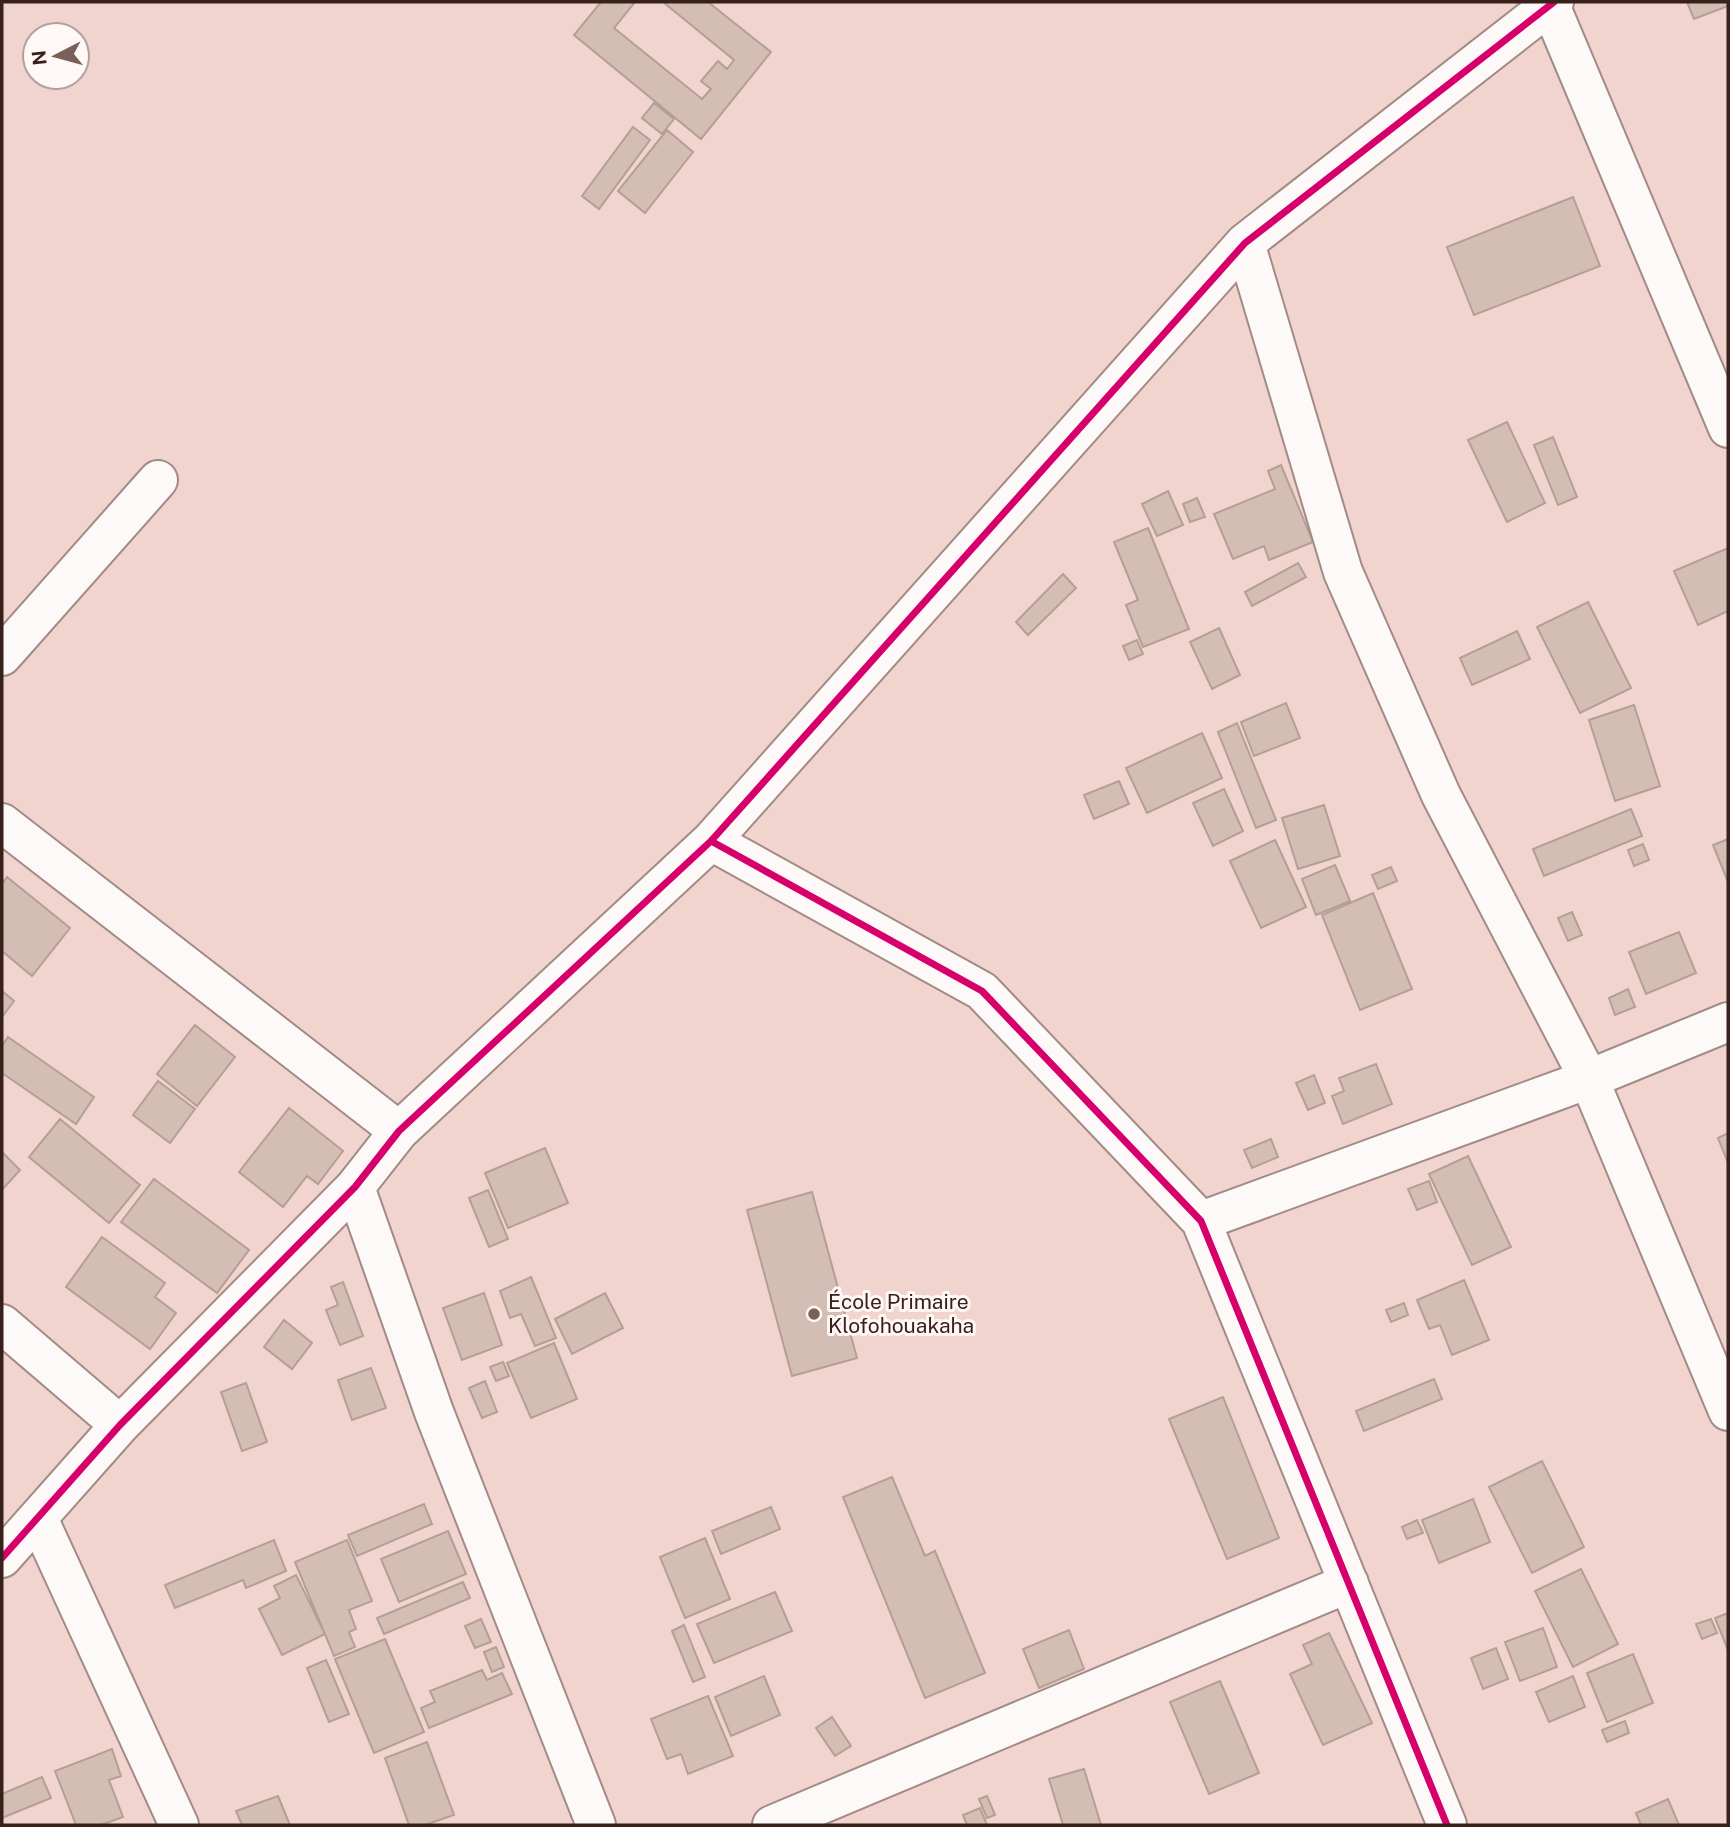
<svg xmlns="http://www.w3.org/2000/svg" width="1730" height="1827" viewBox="0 0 1730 1827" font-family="'Public Sans',sans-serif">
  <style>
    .building { fill: #d4beb4; stroke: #b59f95; stroke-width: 2 }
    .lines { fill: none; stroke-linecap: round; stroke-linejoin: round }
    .minor-casing { stroke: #a28b86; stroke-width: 42 }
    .minor { stroke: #fdf9f8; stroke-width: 38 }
    .cycleway-casing { stroke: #fff8f6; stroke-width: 11 }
    .cycleway { stroke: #d6006c; stroke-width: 7 }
    .poi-dot { fill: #796059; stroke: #fff8f6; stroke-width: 2.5 }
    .labels { text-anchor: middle; stroke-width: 6; stroke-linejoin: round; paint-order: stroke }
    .poi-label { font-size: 21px; fill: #39211b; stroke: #fff8f6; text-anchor: start }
  </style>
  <rect width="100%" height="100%" fill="#f0d4cd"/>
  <path class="building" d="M601 2H635L614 28 702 99 711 89 701 81 718 61 727 69 734 60 663 2H708L771 52 701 139 574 35Z
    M1687 2H1728V6L1694 19Z
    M654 103 674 119 662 134 642 118Z
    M633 127 650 140 599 209 582 196Z
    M667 130 693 152 645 213 618 191Z
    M1573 197 1600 266 1474 315 1447 247Z
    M1507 422 1545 503 1507 522 1468 440Z
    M1553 437 1577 497 1558 505 1534 445Z
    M1281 465 1313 542 1269 560 1264 546 1233 559 1214 514 1275 489 1268 471Z
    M1168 491 1183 525 1157 536 1142 504Z
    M1197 498 1205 517 1190 522 1183 504Z
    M1148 528 1189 629 1143 647 1126 605 1138 600 1114 542Z
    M1728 548V611L1698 625 1674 571Z
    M1298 563 1306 577 1252 606 1245 592Z
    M1063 574 1076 588 1028 635 1016 622Z
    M1588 602 1631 688 1580 713 1537 627Z
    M1219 628 1240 675 1212 689 1190 642Z
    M1517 631 1530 659 1472 685 1460 658Z
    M1137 640 1143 654 1129 660 1123 646Z
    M1286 703 1300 738 1254 756 1241 722Z
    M1634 705 1660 786 1615 801 1589 720Z
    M1237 723 1276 820 1256 828 1218 732Z
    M1202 733 1222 778 1147 813 1126 768Z
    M1119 781 1129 804 1094 819 1084 795Z
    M1224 789 1243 831 1213 846 1193 803Z
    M1324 805 1340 856 1298 869 1282 818Z
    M1631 809 1642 836 1544 876 1533 849Z
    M1728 839V882L1713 845Z
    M1275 840 1306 907 1261 928 1230 861Z
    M1643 844 1649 860 1634 866 1628 850Z
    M1335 865 1350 901 1316 915 1302 879Z
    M1391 867 1397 881 1378 889 1372 875Z
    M7 877 70 928 32 976 2 951V884Z
    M1373 893 1412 989 1360 1010 1322 915Z
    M1572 912 1582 935 1568 941 1558 918Z
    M1679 932 1696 973 1646 994 1629 952Z
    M1628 989 1635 1007 1615 1015 1609 998Z
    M2 991 14 1001 2 1017Z
    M195 1025 235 1057 197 1106 157 1074Z
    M8 1037 94 1097 76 1124 2 1073V1046Z
    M1376 1064 1392 1104 1343 1124 1332 1096 1344 1091 1339 1078Z
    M1314 1075 1325 1103 1308 1110 1296 1083Z
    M158 1081 195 1109 170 1143 133 1115Z
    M289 1108 343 1151 318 1184 307 1176 283 1207 239 1172Z
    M60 1119 140 1185 109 1223 29 1157Z
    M1728 1133V1163L1718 1138Z
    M1271 1139 1278 1157 1252 1168 1244 1150Z
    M545 1148 568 1203 508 1228 485 1173Z
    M2 1152 20 1170 2 1190Z
    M1468 1156 1511 1247 1472 1265 1429 1174Z
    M154 1179 249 1250 217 1293 121 1222Z
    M1429 1181 1437 1202 1417 1210 1408 1189Z
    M488 1190 508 1239 489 1247 469 1198Z
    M812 1192 857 1358 792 1376 747 1210Z
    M102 1237 165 1283 155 1297 176 1313 150 1349 66 1287Z
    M531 1277 556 1338 535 1346 521 1314 510 1318 500 1291Z
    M1464 1280 1489 1340 1452 1355 1440 1325 1429 1329 1417 1300Z
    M343 1282 363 1336 340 1345 326 1310 338 1305 331 1287Z
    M484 1293 502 1345 462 1360 443 1308Z
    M605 1293 623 1328 572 1354 555 1319Z
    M1404 1303 1408 1315 1391 1322 1386 1310Z
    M284 1320 312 1343 292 1369 264 1347Z
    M554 1343 577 1399 531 1418 507 1363Z
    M503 1362 509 1376 496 1381 490 1367Z
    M371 1368 386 1408 352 1420 338 1380Z
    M1434 1379 1442 1399 1364 1431 1356 1411Z
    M485 1381 497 1412 482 1418 469 1388Z
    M246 1383 267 1442 242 1451 221 1392Z
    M1223 1397 1279 1538 1227 1559 1169 1419Z
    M1542 1461 1584 1547 1532 1573 1489 1487Z
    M892 1477 925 1556 935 1551 985 1673 925 1698 843 1497Z
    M1473 1499 1490 1542 1439 1563 1422 1520Z
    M424 1504 432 1524 357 1556 348 1535Z
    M771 1507 780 1529 721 1554 712 1531Z
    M1417 1520 1423 1533 1407 1539 1402 1527Z
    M448 1531 466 1574 399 1602 381 1559Z
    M705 1538 730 1599 685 1618 660 1557Z
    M274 1540 286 1571 246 1588 243 1580 175 1608 165 1585Z
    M347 1540 372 1601 349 1610 356 1629 349 1632 355 1647 334 1656 295 1562Z
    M1581 1569 1618 1644 1573 1667 1535 1591Z
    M296 1575 325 1634 282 1655 259 1609 280 1598 274 1586Z
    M463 1582 470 1598 384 1634 377 1618Z
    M775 1592 792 1631 714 1663 697 1624Z
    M1728 1613V1650L1715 1618Z
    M481 1619 491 1642 475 1648 465 1626Z
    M1711 1619 1717 1633 1702 1639 1696 1624Z
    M684 1625 705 1677 693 1682 672 1631Z
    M1543 1628 1557 1667 1520 1681 1505 1642Z
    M1069 1630 1084 1669 1039 1688 1023 1649Z
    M1329 1633 1372 1723 1323 1745 1290 1674 1312 1664 1303 1645Z
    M385 1639 424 1732 374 1753 335 1659Z
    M496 1647 504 1667 492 1672 484 1652Z
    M1496 1648 1508 1679 1483 1689 1471 1658Z
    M1633 1654 1653 1703 1607 1722 1587 1673Z
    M326 1660 349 1714 329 1722 307 1668Z
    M482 1670 487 1680 502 1673 512 1694 429 1728 421 1708 435 1702 430 1691Z
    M764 1676 780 1715 731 1736 715 1697Z
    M1573 1676 1585 1707 1549 1722 1536 1692Z
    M1220 1681 1259 1773 1209 1794 1170 1702Z
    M708 1696 733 1756 688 1774 681 1754 667 1759 651 1719Z
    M832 1717 851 1746 835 1756 816 1728Z
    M1625 1721 1629 1733 1607 1742 1602 1730Z
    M427 1742 454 1815 425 1825H409L385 1758Z
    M112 1749 121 1776 109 1780 123 1817 101 1825H76L55 1771Z
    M1084 1769 1101 1825H1063L1049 1779Z
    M42 1777 51 1798 2 1818V1794Z
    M278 1796 290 1825H242L236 1811Z
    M987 1796 995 1815 987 1818 979 1799Z
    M1668 1799 1679 1825H1641L1636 1813Z
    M980 1808 987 1825H967L963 1815Z"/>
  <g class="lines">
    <defs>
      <path id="minor" d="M1550 5 1728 428
        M1245 243 1343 572 1441 795 1589 1079 1728 1411
        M2 656 158 480
        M2 823 399 1131
        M711 841 982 991 1201 1221 1447 1825
        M355 1187 434 1412 596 1825
        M1201 1221 1589 1079 1728 1022
        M2 1324 120 1425
        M38 1518 179 1825
        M2 1558 120 1425 355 1187 399 1131 711 841 1245 243 1554 2
        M772 1825 1349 1583"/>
    </defs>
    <use href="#minor" class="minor-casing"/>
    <use href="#minor" class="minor"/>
    <defs>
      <path id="cycleway" d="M711 841 982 991 1201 1221 1447 1825
        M2 1558 120 1425 355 1187 399 1131 711 841 1245 243 1554 2"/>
    </defs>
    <use href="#cycleway" class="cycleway-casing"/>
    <use href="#cycleway" class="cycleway"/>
  </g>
  <circle class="poi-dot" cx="814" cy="1314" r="7"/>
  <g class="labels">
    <g class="poi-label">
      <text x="828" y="1309">École Primaire<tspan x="828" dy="24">Klofohouakaha</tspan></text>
    </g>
  </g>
  <rect width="1730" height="1827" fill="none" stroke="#39211b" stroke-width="7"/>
  <g transform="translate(56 56) rotate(264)"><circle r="33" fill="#fff8f6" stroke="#b0a29e" stroke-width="2"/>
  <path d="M0-5L12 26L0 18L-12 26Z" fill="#796059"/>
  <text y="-10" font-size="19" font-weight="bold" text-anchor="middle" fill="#39211b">N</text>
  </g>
</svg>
